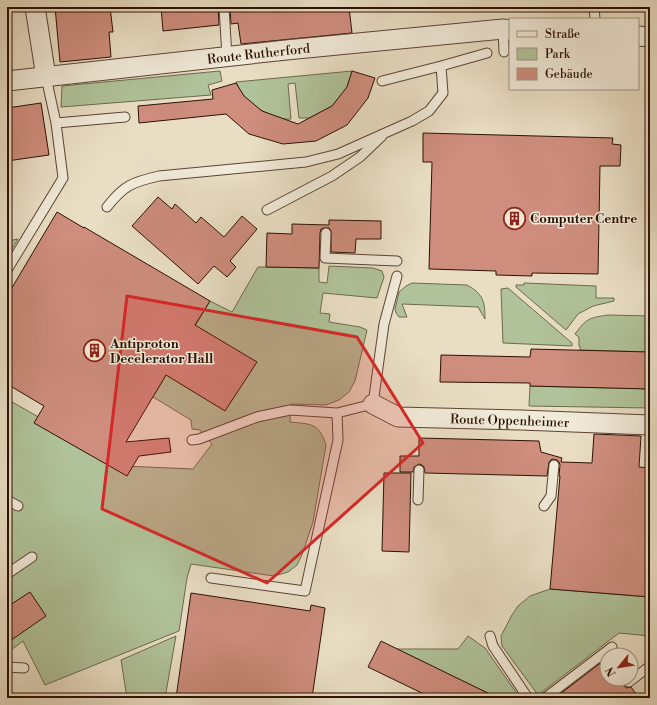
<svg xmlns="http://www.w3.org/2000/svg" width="657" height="705" viewBox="0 0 657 705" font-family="'Libre Bodoni',serif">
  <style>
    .green { fill: #b0c299; stroke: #6e6a4e }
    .building { fill: #ce8d7d; stroke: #2c1103 }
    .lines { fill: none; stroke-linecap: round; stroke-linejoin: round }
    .service-casing { stroke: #5b4433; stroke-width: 11 }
    .minor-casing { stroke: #5b4433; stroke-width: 21 }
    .service { stroke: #f1ead9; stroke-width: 9 }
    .minor { stroke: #f1ead9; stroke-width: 19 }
    .marked { fill: #d62828; fill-opacity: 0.2; stroke: #d62828; stroke-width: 3; stroke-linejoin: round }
    .labels { text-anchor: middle; stroke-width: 3; stroke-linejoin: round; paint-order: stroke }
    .street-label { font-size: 13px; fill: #2c1103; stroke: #f1ead9 }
    .poi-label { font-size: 13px; font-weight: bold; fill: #2c1103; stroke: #f1ead9; text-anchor: start }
  </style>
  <rect width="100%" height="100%" fill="#e9dec4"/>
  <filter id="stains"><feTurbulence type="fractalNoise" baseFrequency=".005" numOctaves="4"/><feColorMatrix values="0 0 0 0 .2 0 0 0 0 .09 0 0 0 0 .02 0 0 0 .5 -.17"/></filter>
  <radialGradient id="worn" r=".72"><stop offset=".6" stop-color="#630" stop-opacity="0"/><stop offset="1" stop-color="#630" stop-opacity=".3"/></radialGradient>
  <path class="green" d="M220 71 222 81 208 85 211 95 61 107 62 86Z
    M352 71 347 87 332 106 309 118H299L295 83 288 84 291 119C276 121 253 107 244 96 240 92 238 86 236 82Z
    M18 239 7 257V241Z
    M329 266 373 268 382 271 384 277 377 298 323 293 320 313 330 314 329 322 360 327 367 330 355 381 349 392 339 400 326 405 291 404 290 422C311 424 319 423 326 445L313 522 302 555 297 565 288 572 274 576 191 564 187 578 179 631 45 685 23 641 7 653V399L124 466 193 469 212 444 200 430 192 429 191 420 153 397 210 301 232 312 258 267 319 268V282L327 283Z
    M412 283 467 285C483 294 485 301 485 319L478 307 402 304 407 317H399L396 313 395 309 399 292 406 286Z
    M524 283 596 286V298H614V301L593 306 578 314 566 330 516 287V285H524Z
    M508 288 572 343V346L503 343 501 289Z
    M608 315 650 316V352L580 350V346H579V337L575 334C587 318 589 318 608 315Z
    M530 386 650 389V408L529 406Z
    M550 589 650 597V636L619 633 538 695 502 646 501 636 512 615 518 606 530 596Z
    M176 636 165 698H127L121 660Z
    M468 636 485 648 520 698H498L397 649H458Z"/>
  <path class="building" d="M55 7H110L113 32H109L111 57 60 62Z
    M161 7H218L219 25 163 31Z
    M230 7H349L352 33 241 44 238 23 231 24Z
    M352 71 375 78 368 98 347 125 316 141 283 144 249 134 226 114 139 123 138 106 213 99 212 90 236 83 244 96 262 111 298 124 332 106 347 87Z
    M41 103 49 155 7 161V108Z
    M423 133 613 138 612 144 621 145 620 166H600L598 274 532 273V276L496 275V271L429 269 432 162H423Z
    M158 197 172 209 175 204 196 223 201 217 224 237 242 216 257 229 230 261 236 267 227 277 214 266 198 284 132 226Z
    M57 212 84 228V227L210 301 195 325 257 362 225 411 166 375 126 442 169 438 171 452 139 456 127 476 34 423 44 406 7 384V296Z
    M329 220 381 221V239H356L355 253 331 252V231L329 228H324L321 229 320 233 319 268 266 267 267 233 292 234V224L329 225Z
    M531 349 650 352V389L530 386V383L440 382 441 355 530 357Z
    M594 434 641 436 639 467 650 468V597L550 589 560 476H559L560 465 559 462 557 460 552 459 549 462 547 476 425 473 424 467 422 465 419 464 414 467 413 472H400V456H419V438L539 441 541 452 562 458 561 462 592 463Z
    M384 473H411L409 552 382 551Z
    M30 592 46 616 7 643V607Z
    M191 593 310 611 311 605 325 608 312 698H176Z
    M381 641 463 681 498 698H432L368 667Z
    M618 649H623L628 655H611Z
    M607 658V679H624L623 682 624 686 627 688 631 687 639 698H555Z"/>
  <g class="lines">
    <defs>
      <path id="service" d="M224 7 227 57
        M594 7 595 19
        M503 29 504 52
        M382 81 441 66 487 53
        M56 123 125 117
        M107 207C124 185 133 182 159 176L306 162 338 154 412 121 429 111 443 93 441 66
        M267 210 332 176 360 157 382 136
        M326 233 325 258 397 261
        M7 270 63 178 56 123 46 77
        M192 440 199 439 257 417 290 410 337 413 373 404 384 324 397 276
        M7 500 18 506
        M418 500 419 470
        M544 506 551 496 554 465
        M7 574 32 557
        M211 578 305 591 338 440 337 413
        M490 636 493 646 528 698
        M7 667 24 668
        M629 682 650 666
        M545 698 612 647"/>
      <g id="minor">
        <path d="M35 7 46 77"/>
        <path d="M638 36 650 37"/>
        <path id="s1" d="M7 81 286 50 503 29 510 30"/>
        <path id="s2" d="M373 404 398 417 521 420 650 425"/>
      </g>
    </defs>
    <use href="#service" class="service-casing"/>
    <use href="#minor" class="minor-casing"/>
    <use href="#service" class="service"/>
    <use href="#minor" class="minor"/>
  </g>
  <path class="marked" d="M127 296 357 337 423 443 267 583 102 509Z"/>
  <defs>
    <symbol id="building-ring" viewBox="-11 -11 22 22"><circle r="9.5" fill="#f1ead9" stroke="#8f2418" stroke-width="1.5"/><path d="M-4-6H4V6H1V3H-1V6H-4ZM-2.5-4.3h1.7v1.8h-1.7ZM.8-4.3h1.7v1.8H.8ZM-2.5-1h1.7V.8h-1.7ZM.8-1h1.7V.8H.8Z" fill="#8f2418"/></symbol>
  </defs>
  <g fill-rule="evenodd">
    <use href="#building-ring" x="502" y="206" width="25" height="25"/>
    <use href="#building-ring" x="82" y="338" width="25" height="25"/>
  </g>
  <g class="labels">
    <g class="street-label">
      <text dy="5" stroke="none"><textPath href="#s1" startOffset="253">Route Rutherford</textPath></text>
      <text dy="5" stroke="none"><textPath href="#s2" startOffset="140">Route Oppenheimer</textPath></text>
    </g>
    <g class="poi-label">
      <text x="530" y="223">Computer Centre</text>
      <text x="110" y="348">Antiproton<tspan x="110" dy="15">Decelerator Hall</tspan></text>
    </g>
  </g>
  <rect width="657" height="705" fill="none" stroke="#e9dec4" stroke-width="24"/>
  <rect x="8" y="8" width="641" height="689" fill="none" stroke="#2c1103" stroke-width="2"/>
  <rect x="12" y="12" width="633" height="681" fill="none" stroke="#2c1103"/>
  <rect x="509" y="18" width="130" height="72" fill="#f1ead9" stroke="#a29383"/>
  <rect x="517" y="31" width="20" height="6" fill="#f1ead9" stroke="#a29383"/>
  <text x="545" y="38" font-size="12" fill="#2c1103">Straße</text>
  <rect x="517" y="48" width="20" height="12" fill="#b0c299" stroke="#a29383"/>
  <text x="545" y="58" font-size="12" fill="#2c1103">Park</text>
  <rect x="517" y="68" width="20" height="12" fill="#ce8d7d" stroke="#a29383"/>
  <text x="545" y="78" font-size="12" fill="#2c1103">Gebäude</text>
  <g transform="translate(619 667) rotate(240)"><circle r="19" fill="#f1ead9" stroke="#a29383"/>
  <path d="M0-3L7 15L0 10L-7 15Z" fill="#8f2418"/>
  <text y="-6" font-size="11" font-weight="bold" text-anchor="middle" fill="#2c1103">N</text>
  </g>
  <rect width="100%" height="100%" filter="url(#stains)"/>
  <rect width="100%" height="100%" fill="url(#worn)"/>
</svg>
